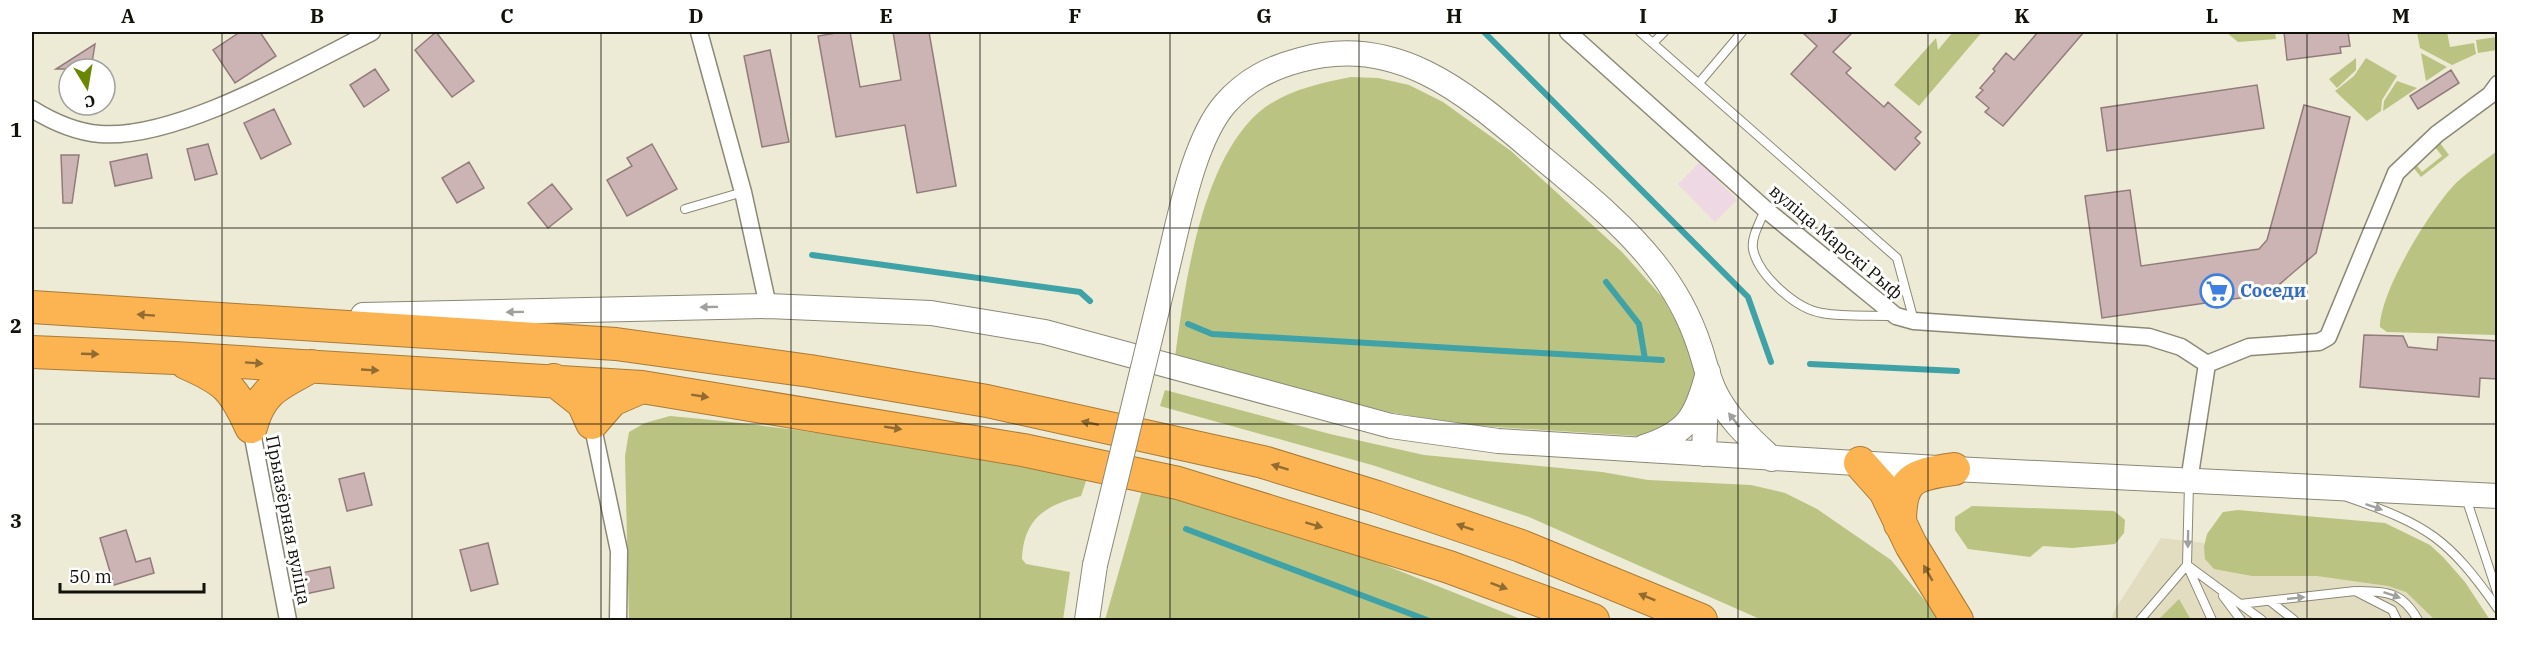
<svg xmlns="http://www.w3.org/2000/svg" width="2529" height="652" viewBox="0 0 2529 652" font-family="'IBM Plex Serif',serif">
  <style>
    .built { fill: #e2ddc1 }
    .industrial { fill: #eed8e4 }
    .green { fill: #bac381 }
    .lines { fill: none; stroke-linecap: round; stroke-linejoin: round }
    .stream { stroke: #3ea2a7; stroke-width: 6 }
    .building { fill: #cbb4b3; stroke: #927c7b; stroke-width: 1.5 }
    .lane-casing { stroke: #8c8876; stroke-width: 10 }
    .street-casing { stroke: #8c8876; stroke-width: 19 }
    .secondary-casing { stroke: #8c8876; stroke-width: 26 }
    .highway-casing { stroke: #a97b38; stroke-width: 34 }
    .lane { stroke: #fff; stroke-width: 8 }
    .street { stroke: #fff; stroke-width: 16 }
    .secondary { stroke: #fff; stroke-width: 24 }
    .highway { stroke: #fbb451; stroke-width: 32 }
    .secondary-bridge-casing { stroke: #8c8876; stroke-width: 26; stroke-linecap: butt }
    .secondary-bridge { stroke: #fff; stroke-width: 24 }
    .oneway { fill: #a0a09d }
    .oneway2 { fill: #926b31 }
    .grid { fill: none; stroke: #12110a; stroke-width: 1.5; stroke-opacity: 0.55 }
    .labels { text-anchor: middle; stroke-width: 6; stroke-linejoin: round; paint-order: stroke }
    .street-label { font-size: 18px; fill: #12110a; stroke: #fff }
    .shop-label { font-size: 18px; font-weight: bold; fill: #366cbe; stroke: #fff; text-anchor: start }
    .neatline { fill: none; stroke: #12110a; stroke-width: 2 }
    .grid-label { font-size: 20px; text-anchor: middle; font-weight: bold; fill: #12110a }
  </style>
  <rect width="100%" height="100%" fill="#edead5"/>
  <path class="built" d="M2161 538 2394 564 2439 620H2111L2114 611Z"/>
  <path class="industrial" d="M1700 162 1737 200 1715 222 1678 184Z"/>
  <path class="green" d="M1953 32H1982L1919 106 1894 85 1936 38 1938 50Z
    M2226 32H2275L2276 39 2238 42Z
    M2417 32H2447L2450 47 2474 43 2476 54 2452 65 2420 48Z
    M2497 37V50L2478 53 2476 40Z
    M2421 53 2447 67 2426 81Z
    M2356 58V70L2337 88 2329 79Z
    M2366 58 2397 76 2382 100 2381 111 2367 121 2335 91 2354 76Z
    M1351 77 1378 78 1409 85 1443 102 1511 151 1622 252 1663 298 1690 347 1697 379 1690 408 1662 430 1638 436 1464 425 1394 413 1331 399 1175 357C1185 284 1201 164 1258 113 1283 91 1320 83 1351 77Z
    M2397 81 2417 88 2383 111 2384 101Z
    M2440 143 2449 155 2421 177 2412 166 2415 163 2422 172 2442 156 2435 147Z
    M2497 151V335L2387 332 2380 327C2380 291 2431 208 2457 182 2469 171 2484 161 2497 151Z
    M1165 390 1330 434 1424 455 1602 472 1648 480 1751 485 1785 493 1817 509 1891 560 1941 620H1762L1529 517 1372 465 1160 406Z
    M670 416C810 428 949 453 1087 478L1081 496C1044 506 1024 519 1022 559L1026 564 1070 572 1063 620H629L625 456 629 432 645 423Z
    M1143 487 1362 556 1523 620H1105Z
    M1972 506 2114 511 2125 520 2124 533 2115 544 2072 548 2043 546 2030 557 1968 549 1955 530V517Z
    M2238 510 2385 523 2430 545 2443 557 2465 582 2490 620H2435L2406 592 2388 586 2317 576H2252L2214 569 2205 559 2204 547 2207 534 2223 512Z
    M2179 599 2191 620H2158Z"/>
  <g class="lines">
    <path class="stream" d="M1484 32 1748 297 1771 362
      M812 255 1080 292 1090 301
      M1606 282 1639 324 1645 359
      M1188 324 1212 334 1662 360
      M1810 364 1957 371
      M1186 529 1427 620"/>
  </g>
  <path class="building" d="M240 32H260L276 56 235 83 213 50Z
    M436 32 474 81 452 97 415 50Z
    M842 32H850L860 87 901 80 893 32H929L956 186 917 193 905 125 836 137 818 36Z
    M1802 32H1853L1833 52 1851 68 1846 73 1884 107 1888 102 1921 132 1915 138 1920 143 1895 170 1791 74 1817 46Z
    M2038 32H2084L2003 126 1985 112 1989 108 1976 97 1983 90 1980 88 1995 71 1993 69 2006 53 2014 60Z
    M2284 32H2348L2350 46 2340 47 2341 53 2287 60Z
    M95 44 91 69H56Z
    M770 50 789 142 762 147 744 56Z
    M375 69 389 90 364 107 350 85Z
    M2451 70 2459 83 2418 109 2410 96Z
    M2257 85 2264 128 2107 151 2101 108Z
    M2304 105 2350 117 2316 253 2268 294 2102 318 2085 196 2130 190 2141 266 2259 249 2267 240Z
    M274 109 291 144 261 159 244 123Z
    M208 144 217 174 195 180 187 149Z
    M652 144 677 189 627 216 607 180 632 166 627 158Z
    M147 154 152 178 115 186 110 162Z
    M61 155H79L72 203H63Z
    M469 162 484 188 457 203 442 178Z
    M552 184 572 209 548 228 528 203Z
    M2364 335 2403 336 2408 347 2437 350 2438 337 2498 341V379L2480 378 2479 397 2360 387Z
    M364 473 372 505 347 511 339 479Z
    M126 530 136 562 150 558 154 573 114 585 100 538Z
    M488 543 498 584 471 591 460 550Z
    M330 567 334 588 305 594 301 573Z"/>
  <g class="lines">
    <defs>
      <path id="lane" d="M1640 32 1897 258 1914 321
        M1653 43 1664 32
        M1699 83 1742 32
        M685 209 743 192
        M1765 209C1761 221 1751 236 1753 249 1758 275 1796 309 1822 313 1844 317 1869 315 1892 316
        M2189 484 2187 565 2212 620
        M2347 497C2428 525 2448 538 2498 609
        M2466 498 2498 595
        M2358 591C2389 592 2402 592 2418 620
        M2223 596 2241 620
        M2270 601 2294 620
        M2240 604 2262 620
        M2140 620 2187 565 2240 604 2355 591 2392 610 2397 620"/>
      <path id="street" d="M699 32 743 192 768 306
        M1568 32 1765 209 1896 316 1914 321 2149 337 2181 347 2207 364
        M32 109C53 122 75 132 100 134 177 140 302 67 372 32
        M592 423 619 551 618 620
        M251 427 288 620
        M2189 481 2207 364 2249 347 2319 342 2328 337 2396 173 2437 134 2490 95 2498 84"/>
      <path id="secondary" d="M1167 269C1179 221 1193 141 1225 104 1246 80 1270 68 1300 60 1402 31 1474 101 1546 161 1583 192 1624 225 1654 263 1674 288 1690 317 1700 348 1705 363 1708 378 1715 392 1728 419 1751 439 1772 459
        M363 315 768 306 931 313 1045 332 1391 426 1498 441 1954 469 2498 496
        M1644 447C1688 433 1697 416 1708 372
        M1704 454 1706 396
        M1087 620 1095 565"/>
      <path id="highway" d="M32 307 616 344 810 371 987 401 1263 462 1377 497 1521 546 1701 620
        M32 352 175 358 642 387 1023 450 1178 483 1449 567 1593 620
        M186 363C225 380 233 387 251 427
        M554 380 583 403 592 423 612 400 642 387
        M251 427C261 389 280 384 312 366
        M1860 463 1885 491 1911 545 1957 620
        M1900 524C1900 478 1912 475 1954 469"/>
    </defs>
    <use href="#lane" class="lane-casing"/>
    <use href="#street" class="street-casing"/>
    <use href="#secondary" class="secondary-casing"/>
    <use href="#highway" class="highway-casing"/>
    <use href="#lane" class="lane"/>
    <use href="#street" class="street"/>
    <use href="#secondary" class="secondary"/>
    <use href="#highway" class="highway"/>
    <defs>
      <path id="secondary-bridge" d="M1095 565 1167 269"/>
    </defs>
    <use href="#secondary-bridge" class="secondary-bridge-casing"/>
    <use href="#secondary-bridge" class="secondary-bridge"/>
  </g>
  <defs><path id="oneway-solid" d="M-6-.8H1V-3.2L6.5 0L1 3.2V.8H-6Z" transform="scale(1.5)"/></defs>
  <g class="oneway">
    <use href="#oneway-solid" transform="translate(709 307) rotate(179)"/>
    <use href="#oneway-solid" transform="translate(515 312) rotate(179)"/>
    <use href="#oneway-solid" transform="translate(1734 420) rotate(-128)"/>
    <use href="#oneway-solid" transform="translate(2374 507) rotate(19)"/>
    <use href="#oneway-solid" transform="translate(2188 539) rotate(91)"/>
    <use href="#oneway-solid" transform="translate(2392 595) rotate(19)"/>
    <use href="#oneway-solid" transform="translate(2296 598) rotate(-6)"/>
  </g>
  <g class="oneway2">
    <use href="#oneway-solid" transform="translate(146 315) rotate(-176)"/>
    <use href="#oneway-solid" transform="translate(90 354) rotate(2)"/>
    <use href="#oneway-solid" transform="translate(254 363) rotate(4)"/>
    <use href="#oneway-solid" transform="translate(370 370) rotate(3)"/>
    <use href="#oneway-solid" transform="translate(700 396) rotate(9)"/>
    <use href="#oneway-solid" transform="translate(1090 423) rotate(-168)"/>
    <use href="#oneway-solid" transform="translate(893 428) rotate(9)"/>
    <use href="#oneway-solid" transform="translate(1280 467) rotate(-163)"/>
    <use href="#oneway-solid" transform="translate(1314 525) rotate(17)"/>
    <use href="#oneway-solid" transform="translate(1465 527) rotate(-161)"/>
    <use href="#oneway-solid" transform="translate(1928 573) rotate(-120)"/>
    <use href="#oneway-solid" transform="translate(1499 586) rotate(20)"/>
    <use href="#oneway-solid" transform="translate(1647 597) rotate(-158)"/>
  </g>
  <path class="grid" d="M222 32V620M412 32V620M601 32V620M791 32V620M980 32V620M1170 32V620M1359 32V620M1549 32V620M1738 32V620M1928 32V620M2117 32V620M2307 32V620M32 228H2498M32 424H2498"/>
  <defs>
    <symbol id="supermarket-ring" viewBox="-11 -11 22 22"><circle r="9.5" fill="#fff" stroke="#3f7fe0" stroke-width="1.5"/><path d="M-6-5.5h2.5l.6 2H6L4.5 2H-2.5L-4.4-4H-6ZM-1.5 3.2a1.3 1.3 0 1 0 .1 0ZM3 3.2a1.3 1.3 0 1 0 .1 0Z" fill="#3f7fe0"/></symbol>
  </defs>
  <g fill-rule="evenodd">
    <use href="#supermarket-ring" x="2198" y="272" width="38" height="38"/>
  </g>
  <g class="labels">
    <g class="street-label">
      <text transform="translate(1836 242) rotate(40)" y="6">вуліца Марскі Рыф</text>
      <text transform="translate(288 520) rotate(79)" y="6">Прыазёрная вуліца</text>
    </g>
    <g class="shop-label">
      <text x="2240" y="297">Соседи</text>
    </g>
  </g>
  <rect width="2529" height="652" fill="none" stroke="#ffffff" stroke-width="66"/>
  <g transform="translate(87 87) rotate(169)"><circle r="28" fill="#ffffff" stroke="#a0a09d" stroke-width="1.5"/>
  <path d="M0-4.5L10 22L0 15L-10 22Z" fill="#698700"/>
  <text y="-9" font-size="16" font-weight="bold" text-anchor="middle" fill="#12110a">С</text>
  </g>
  <path d="M60 583v9h144v-9" fill="none" stroke="#12110a" stroke-width="3"/>
  <text x="69" y="583" font-size="18" fill="#12110a" stroke="#ffffff" stroke-width="4.5" paint-order="stroke">50 m</text>
  <rect x="33" y="33" width="2463" height="586" class="neatline"/>
  <g class="grid-label">
    <text x="128" y="23">A</text>
    <text x="317" y="23">B</text>
    <text x="507" y="23">C</text>
    <text x="696" y="23">D</text>
    <text x="886" y="23">E</text>
    <text x="1075" y="23">F</text>
    <text x="1264" y="23">G</text>
    <text x="1454" y="23">H</text>
    <text x="1643" y="23">I</text>
    <text x="1833" y="23">J</text>
    <text x="2022" y="23">K</text>
    <text x="2212" y="23">L</text>
    <text x="2401" y="23">M</text>
    <text x="16" y="137">1</text>
    <text x="16" y="333">2</text>
    <text x="16" y="528">3</text>
  </g>
</svg>
